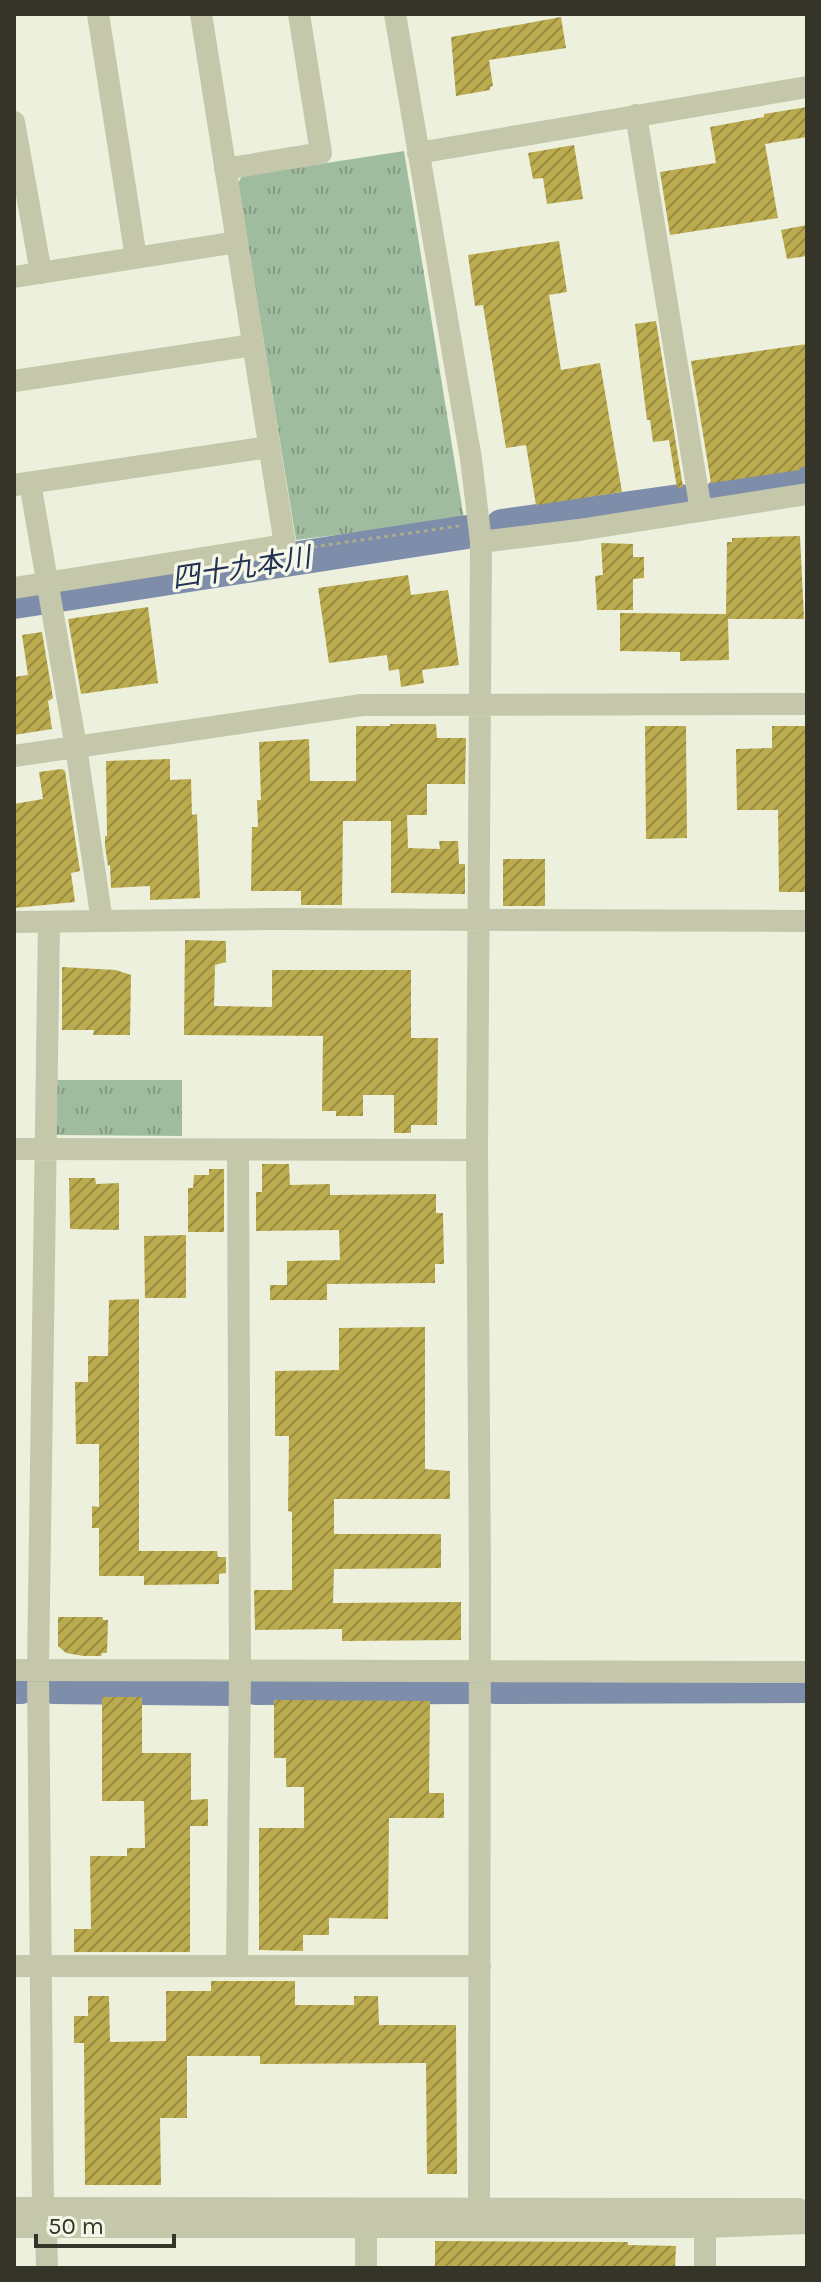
<svg xmlns="http://www.w3.org/2000/svg" width="821" height="2282" viewBox="0 0 821 2282" font-family="Karla,'Noto Sans JP',sans-serif">
  <style>
    .park { fill: url(#park-tufts) }
    .lines { fill: none; stroke-linecap: round; stroke-linejoin: round }
    .river { stroke: #7e8daa; stroke-width: 34 }
    .building { fill: url(#building-hatch) }
    .path { stroke: #aaaa8e; stroke-width: 3; stroke-dasharray: 4 4; stroke-linecap: butt }
    .minor { stroke: #c5c7aa; stroke-width: 22 }
    .labels { text-anchor: middle; stroke-width: 7; stroke-linejoin: round; paint-order: stroke }
    .water-label { font-size: 28px; font-style: italic; fill: #223152; stroke: #f5f8e8 }
  </style>
  <defs>
    <pattern id="park-tufts" width="24" height="20" patternUnits="userSpaceOnUse" patternTransform="scale(2)"><rect width="24" height="20" fill="#9fbd9e"/><path d="M3 7l-1-3M5 7V3M7 7l1-3M15 17l-1-3M17 17v-4M19 17l1-3" fill="none" stroke="#829a81"/></pattern>
    <pattern id="building-hatch" width="6" height="6" patternUnits="userSpaceOnUse" patternTransform="scale(2)"><rect width="6" height="6" fill="#bbab4f"/><path d="M-1 1l2-2M0 6l6-6M5 7l2-2" fill="none" stroke="#998c42"/></pattern>
  </defs>
  <rect width="100%" height="100%" fill="#edf0dd"/>
  <path class="park" d="M404 151 464 519 296 540 238 183 242 176Z
    M55 1080H182V1136L55 1135Z"/>
  <g class="lines">
    <path class="river" d="M722 494 807 481
      M502 526 680 501
      M14 602 467 532
      M14 1687H21
      M54 1687 232 1689
      M495 1687 807 1686
      M256 1688 471 1687"/>
  </g>
  <path class="building" d="M561 17 566 48 489 60 493 86 490 87V90L456 96 451 37Z
    M807 107V137L765 144 778 218 670 235 660 172 716 163 710 127 764 117V114Z
    M574 145 583 199 547 204 543 178 533 179 528 153Z
    M807 225V256L787 259 781 230Z
    M559 241 567 292 549 295 561 370 600 363 622 492 536 505 526 445 506 448 483 305 475 306 468 255Z
    M656 321 683 487 677 488 669 440 653 442 650 420H647L635 324Z
    M807 344V466L799 468 800 470 711 483 691 361Z
    M800 536 804 619H728L729 660 680 661V652L620 651V613L726 614 727 542H732V538Z
    M601 543 633 544V557H644V578L633 579V610H597L595 576 603 575Z
    M408 575 411 595 448 590 459 665 422 670 424 683 401 687 399 669 389 671 387 655 329 663 318 588Z
    M148 607 158 683 81 694 68 619Z
    M42 632 53 698 48 701 52 729 14 735V677L28 675 22 635Z
    M390 724H436L437 738H466L465 784H427V815H407L408 848 440 849 439 841H458L459 864H465V894L391 893V821H343L342 905H301V891H251L252 827H258L257 800H261L259 742 309 739 310 781H356V726H390Z
    M645 726H686L687 838 646 839Z
    M772 726H806L807 892H779L778 810H737L736 749 772 748Z
    M170 759V780L191 779 192 815 197 814 200 898 150 900V886L111 888 110 865 108 866 105 846V836H107L106 761Z
    M62 769 65 771 80 871 71 873 75 902 14 908V804L43 799 39 772Z
    M503 859H545V906H503Z
    M185 940 226 941V962L215 965 214 1006 272 1007V970H411V1038H438L437 1125H411V1133H394V1095H363V1116H336V1111H322L323 1036 184 1035Z
    M62 967 116 970 131 975 130 1035H93L94 1030H62Z
    M262 1164H289L290 1185 330 1184V1195L436 1194V1213H443L444 1264H435V1283L327 1284V1300H270V1285H287V1261L340 1260 339 1230 256 1231V1192H262Z
    M209 1169H224V1232H188V1188H193L194 1175H209Z
    M69 1178H95L96 1184 119 1183V1230L70 1229Z
    M186 1235V1298H145L144 1236Z
    M139 1299V1551H217L218 1557H226V1573L219 1574V1584L144 1585V1576H99V1528H92V1506L99 1507V1444H76L75 1382H88V1356H108L109 1300Z
    M425 1327V1469L450 1471V1499H334V1534H441V1568L334 1569 333 1603 461 1602V1640L342 1641V1629L255 1630 254 1590H292V1512L288 1511 289 1436H275V1371L339 1370V1328Z
    M58 1617H103V1620H108L107 1653H102L101 1656H84L66 1653 58 1646Z
    M102 1697H142V1753H191V1800L208 1799V1826H190V1952H74V1929H91L90 1856H127V1848H145L144 1801H102Z
    M274 1700 430 1701 429 1793H444V1818H389L388 1919 329 1918V1935H303V1951L259 1950V1828H304V1787H286V1758H274Z
    M211 1981H295V2005H354V1996H378L379 2025H456L457 2174H427L426 2063 260 2064V2056H187V2118H160L161 2185H85L84 2043H74V2016H88V1996H109L110 2042 166 2041V1991H211Z
    M435 2241 628 2242V2245L676 2246 675 2268H435Z"/>
  <g class="lines">
    <path class="path" d="M305 548 459 526"/>
    <path class="minor" d="M98 14 136 258
      M395 14 471 459 481 542 477 1150 480 1575 479 2209
      M636 115 701 511
      M14 122 41 273
      M418 153 807 87
      M225 169 321 153 299 14
      M14 277 237 242
      M14 381 253 345
      M30 483 76 747 362 705 807 704
      M14 485 269 447
      M481 542 579 530 807 494
      M14 588 285 545 201 14
      M14 756 76 747 102 921
      M14 922 270 919 807 921
      M14 1149 477 1150
      M14 1670 807 1672
      M14 1966H480
      M237 1966 240 1670 238 1150
      M14 2208 798 2209
      M43 2208 38 1670 49 922
      M14 2227H705L807 2223
      M46 2227 47 2268
      M366 2268V2227
      M705 2268V2227"/>
  </g>
  <g class="labels">
    <g class="water-label">
      <text transform="translate(241 567) rotate(-9)" y="10">四十九本川</text>
    </g>
  </g>
  <rect width="821" height="2282" fill="none" stroke="#353429" stroke-width="32"/>
  <path d="M36 2234v12h138v-12" fill="none" stroke="#353429" stroke-width="4"/>
  <text x="48" y="2234" font-size="24" fill="#353429" stroke="#f5f8e8" stroke-width="6" paint-order="stroke">50 m</text>
</svg>
